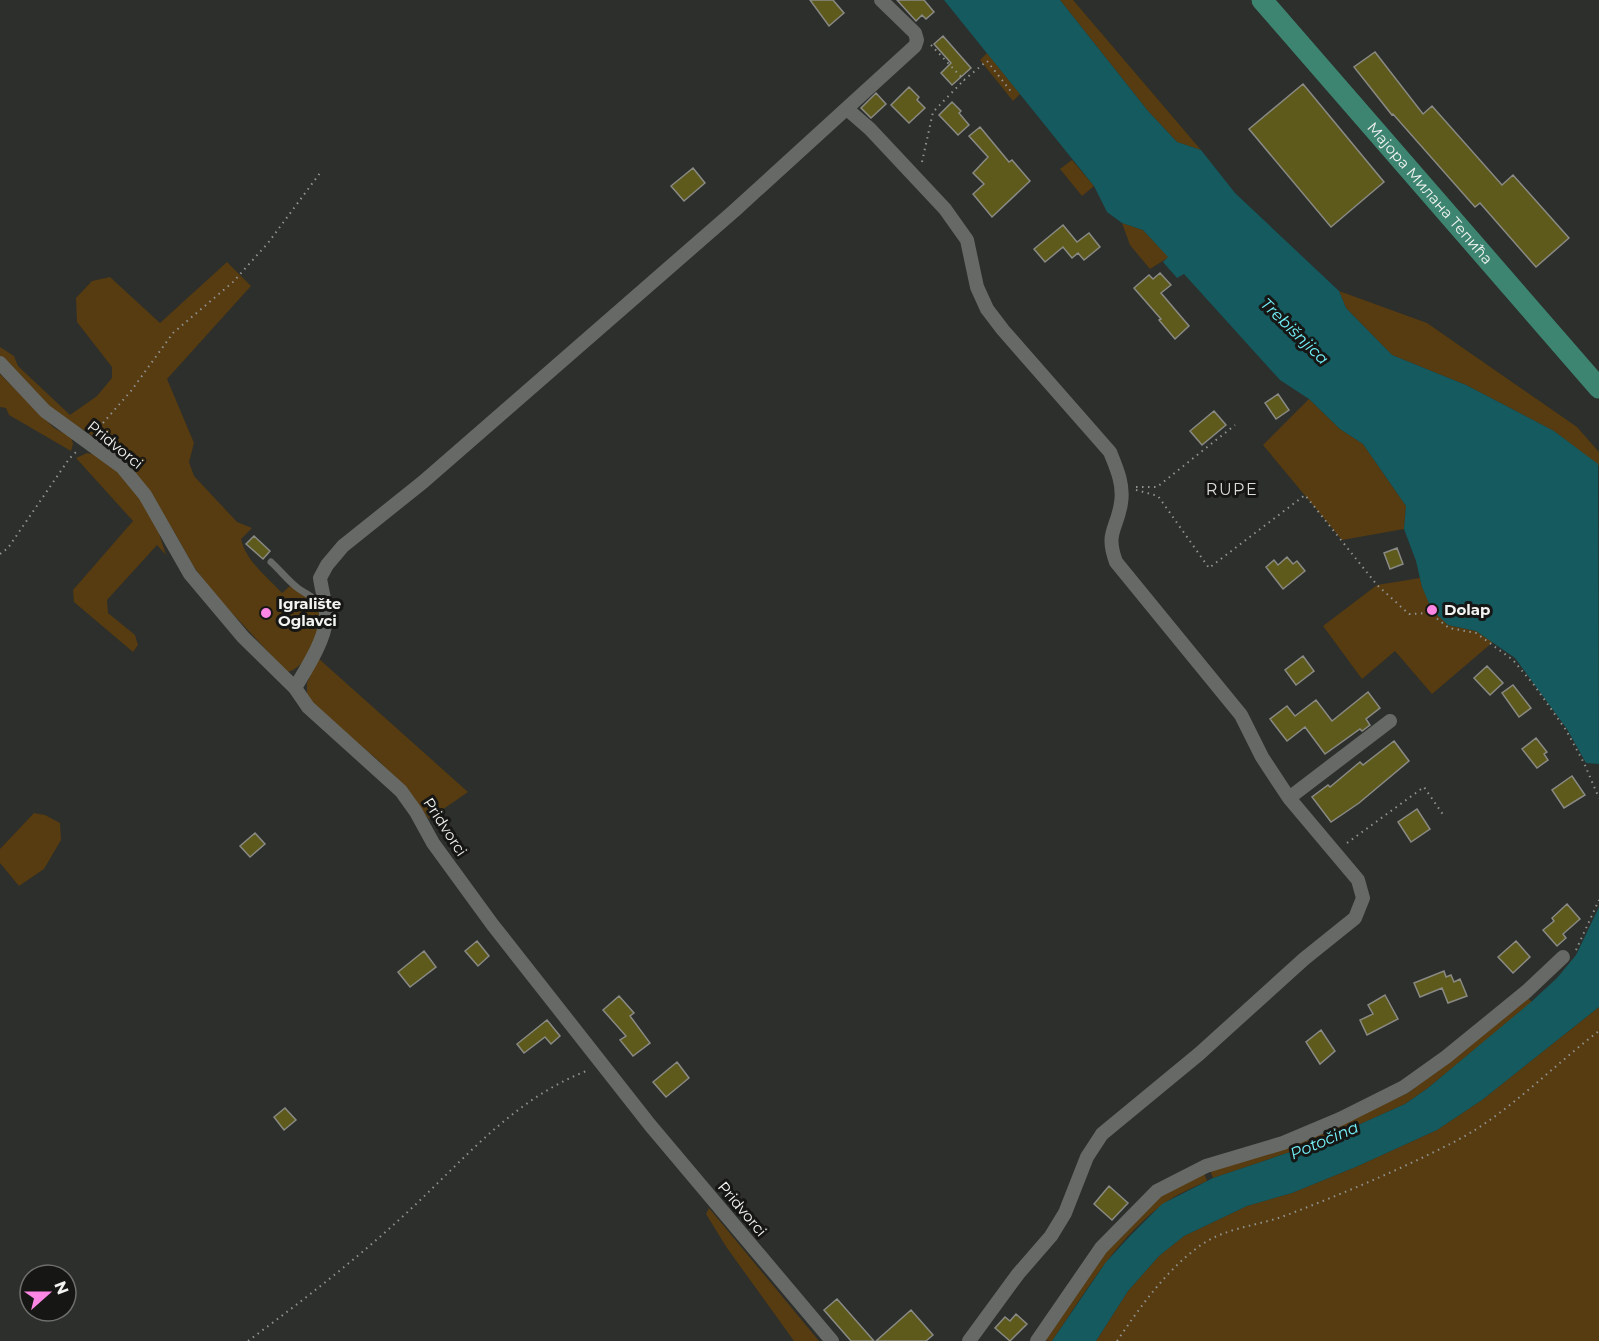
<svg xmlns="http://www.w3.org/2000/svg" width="1599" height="1341" viewBox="0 0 1599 1341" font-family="Montserrat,sans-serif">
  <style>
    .green { fill: #573b11 }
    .water { fill: #145a5f }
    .building { fill: #5e5a1b; stroke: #8a8a85; stroke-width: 1.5 }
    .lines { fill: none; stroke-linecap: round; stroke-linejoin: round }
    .path { stroke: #919390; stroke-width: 2; stroke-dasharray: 1.5 4.5; stroke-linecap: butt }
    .lane { stroke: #666965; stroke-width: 7 }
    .street { stroke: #666965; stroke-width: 14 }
    .primary { stroke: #3d8571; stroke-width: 21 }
    .poi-dot { fill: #fc86e3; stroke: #161715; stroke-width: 2 }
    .labels { text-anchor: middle; stroke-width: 6; stroke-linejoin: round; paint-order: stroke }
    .street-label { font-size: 15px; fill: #f2f4f1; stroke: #161715 }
    .poi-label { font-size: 15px; font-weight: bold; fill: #f2f4f1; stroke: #161715; text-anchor: start }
    .water-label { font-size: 16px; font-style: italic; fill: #75f3fc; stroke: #161715 }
    .neighbourhood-label { font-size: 16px; letter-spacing: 1.5px; fill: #daddd9; stroke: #161715 }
  </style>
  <rect width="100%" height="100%" fill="#2c2f2b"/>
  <path class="green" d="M1060 0H1073L1201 150 1177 142 1148 111Z
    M987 53 1020 94 1013 101 980 60Z
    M1072 160 1094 186 1082 196 1060 169Z
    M1122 223 1143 230 1169 257 1150 269 1130 245Z
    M227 262 251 286 167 379 194 443 189 462 194 476 237 522 252 528 241 539C246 561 267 577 282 593L290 586C301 594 316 600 320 615 325 630 304 671 287 672L216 596 194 567 173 530 133 471 101 442 87 432 66 421 53 411 0 357V347L14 356 18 366 70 415 97 396 112 378V367L77 322 76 298 92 281 110 277 160 323Z
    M1339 291 1427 323 1577 427 1599 452V466L1554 431 1466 385 1392 355 1346 308Z
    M0 374 54 428 71 437 73 444 71 451 9 415 6 408 0 407Z
    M1309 399 1340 429 1363 444 1406 506 1404 529 1342 540 1263 445Z
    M87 453 97 455 133 484 156 524 166 555 157 545 107 600 108 613 135 635 138 645 133 652 74 602 73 590 133 521 76 458Z
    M1420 578 1422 587 1448 625 1476 631 1493 642 1432 694 1395 651 1362 679 1323 626 1377 585Z
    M318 658 468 792 429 819 407 791 379 761 317 709 307 695V683Z
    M34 813 45 815 60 823 61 840 44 869 19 886 0 863V849Z
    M1527 997 1532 1002 1428 1088 1405 1104 1320 1142 1213 1178 1210 1170 1343 1123 1408 1093 1449 1062Z
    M1599 1007V1341H1096L1128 1291 1159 1256 1184 1236 1247 1206 1292 1193 1358 1166 1437 1130 1482 1100Z
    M1204 1173 1207 1181C1192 1188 1175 1195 1162 1205 1115 1240 1084 1294 1052 1341L1044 1340 1106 1249 1160 1196Z
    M709 1208 819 1341H794L727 1248 706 1214Z"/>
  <path class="water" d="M944 0H1060L1148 111 1177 142 1201 150 1235 193 1339 291 1346 308 1392 355 1466 385 1554 431 1598 464 1599 764 1586 763 1567 729 1515 658 1476 631 1448 625 1432 610 1422 587 1416 561 1404 529 1406 506 1363 444 1340 429 1309 399 1280 380 1184 274 1177 278 1163 262 1168 257 1143 230 1122 223 1107 212 1094 186Z
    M1599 907V1007L1482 1100 1437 1130 1358 1166 1292 1193 1247 1206 1184 1236 1159 1256 1128 1291 1096 1341H1052L1106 1262 1130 1236 1162 1204 1213 1178 1320 1142 1405 1104 1428 1088 1531 1002 1557 978 1576 955Z"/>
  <path class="building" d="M810 0H833L844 13 829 26Z
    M897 0H924L934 12 926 19 922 15 916 21Z
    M943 36 971 68 952 85 941 73 951 63 934 44Z
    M1375 52 1423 114 1432 106 1502 185 1513 175 1569 238 1536 267 1480 203 1475 207 1393 114 1392 115 1354 67Z
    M1303 84 1384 182 1331 227 1249 129Z
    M909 87 919 97 917 100 925 108 909 123 891 105Z
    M876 93 886 104 871 118 861 108Z
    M952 102 961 111 959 113 969 125 958 135 939 115Z
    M980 127 1009 162 1012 160 1030 181 992 217 973 194 984 184 973 173 988 157 969 136Z
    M693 168 705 183 684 201 671 186Z
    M1063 225 1077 242 1089 233 1100 247 1084 260 1078 253 1072 258 1063 247 1045 262 1034 249Z
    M1160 273 1171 285 1161 293 1189 326 1175 339 1159 320 1161 319 1134 288 1149 275 1153 279Z
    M1278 394 1289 410 1276 419 1265 403Z
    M1214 411 1226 425 1202 445 1190 431Z
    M254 536 270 551 263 559 246 544Z
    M1397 548 1403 564 1390 569 1384 553Z
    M1287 557 1293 564 1297 561 1305 571 1283 589 1266 567 1274 560 1278 565Z
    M1303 656 1314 671 1296 685 1285 670Z
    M1487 666 1503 683 1490 695 1474 678Z
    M1513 685 1531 708 1519 717 1502 693Z
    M1368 692 1380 708 1366 719 1370 725 1362 731 1360 729 1325 754 1305 727 1287 741 1270 719 1287 706 1295 716 1316 700 1332 721Z
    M1536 738 1547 752 1544 754 1548 760 1537 768 1522 749Z
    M1394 741 1409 761 1359 803 1331 822 1312 797 1328 785 1330 787 1360 762 1363 765Z
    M1572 776 1585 795 1564 808 1552 790Z
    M1417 809 1430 829 1411 842 1398 822Z
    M255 833 265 844 250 857 240 846Z
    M1567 904 1580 919 1563 934 1566 938 1557 946 1543 930 1554 921 1552 918Z
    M477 941 489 956 478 966 465 951Z
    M1516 941 1530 957 1513 973 1498 957Z
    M424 951 436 967 410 987 398 972Z
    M1444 971 1446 977 1451 975 1454 982 1460 979 1467 996 1448 1003 1442 988 1420 997 1414 983Z
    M1385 995 1398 1019 1367 1035 1360 1020 1373 1014 1368 1005Z
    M619 996 634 1013 630 1016 650 1043 633 1056 620 1040 626 1036 603 1010Z
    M547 1020 560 1036 551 1044 545 1037 524 1053 517 1044Z
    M1321 1030 1335 1051 1320 1064 1306 1042Z
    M677 1062 689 1078 666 1097 653 1082Z
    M285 1108 296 1120 284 1130 274 1117Z
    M1109 1186 1128 1203 1112 1220 1094 1204Z
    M837 1299 874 1341H851L824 1310Z
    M911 1310 933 1335 926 1341H876Z
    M1016 1314 1027 1324 1010 1341 995 1328 1005 1317 1010 1321Z"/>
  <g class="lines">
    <path class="path" d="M931 45 964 80 987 61 1013 94
      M922 162 933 112 964 80
      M95 432 131 391 173 333 233 282 268 243 320 173
      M1136 487H1157L1235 425
      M1136 490 1158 496 1209 568 1305 495 1377 585 1409 614 1430 613 1449 628 1476 633 1513 660 1534 685 1566 730 1584 763 1599 798
      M0 554 8 548 69 459 77 451
      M1347 843 1424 787 1444 816
      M1576 950 1599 900
      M248 1341C305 1299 362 1255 414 1206 468 1155 517 1097 589 1070
      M1117 1341C1141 1306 1166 1270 1201 1245 1227 1227 1258 1226 1287 1215 1342 1194 1397 1171 1450 1144 1505 1117 1550 1068 1599 1031"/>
    <path class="lane" d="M271 562C280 570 289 582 299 589 309 596 316 597 321 608"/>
    <path class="street" d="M847 109 870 129 945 209 967 240 977 287 987 309 1003 330 1110 452C1117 469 1124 485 1121 503 1117 530 1105 532 1116 562L1241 715 1262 757 1289 798 1358 880 1363 898 1355 918 1304 959 1199 1054 1102 1134 1087 1157 1065 1213 1051 1236 1018 1274 969 1341
      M0 363 45 411 122 467 145 495 190 574 243 637 295 688 308 707 401 791 416 812 433 843 492 924 650 1125 832 1341
      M295 688C306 669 324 642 326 620 327 606 322 592 320 578L327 565 343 546 423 482 734 211 915 46 917 40 915 33 881 0
      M1289 798 1390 721
      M1037 1341 1101 1248 1157 1191 1206 1166 1283 1143 1340 1119 1404 1087 1446 1057 1527 991 1563 957"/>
    <path class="primary" id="s1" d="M1262 0 1599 388"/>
  </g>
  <g class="poi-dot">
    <circle cx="1432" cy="610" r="6"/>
    <circle cx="266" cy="613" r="6"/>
  </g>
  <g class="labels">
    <g class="street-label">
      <text dy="5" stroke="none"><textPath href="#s1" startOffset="256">Мајора Милана Тепића</textPath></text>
      <text transform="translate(115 445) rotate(39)" y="5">Pridvorci</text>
      <text transform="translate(445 827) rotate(57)" y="5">Pridvorci</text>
      <text transform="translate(742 1209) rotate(50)" y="5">Pridvorci</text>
    </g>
    <g class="poi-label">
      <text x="278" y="609">Igralište<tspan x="278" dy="17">Oglavci</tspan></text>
      <text x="1444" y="615">Dolap</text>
    </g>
    <g class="water-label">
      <text transform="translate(1295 331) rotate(44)" y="6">Trebišnjica</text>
      <text transform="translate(1324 1140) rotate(-23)" y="6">Potočina</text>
    </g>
    <g class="neighbourhood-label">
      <text x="1232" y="495">RUPE</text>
    </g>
  </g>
  <g transform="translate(48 1293) rotate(69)"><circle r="28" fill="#161715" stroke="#6e6f6d" stroke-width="1.5"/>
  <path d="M0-4.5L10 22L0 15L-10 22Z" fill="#fc86e3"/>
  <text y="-9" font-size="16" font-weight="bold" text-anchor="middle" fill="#f2f4f1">N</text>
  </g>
</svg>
